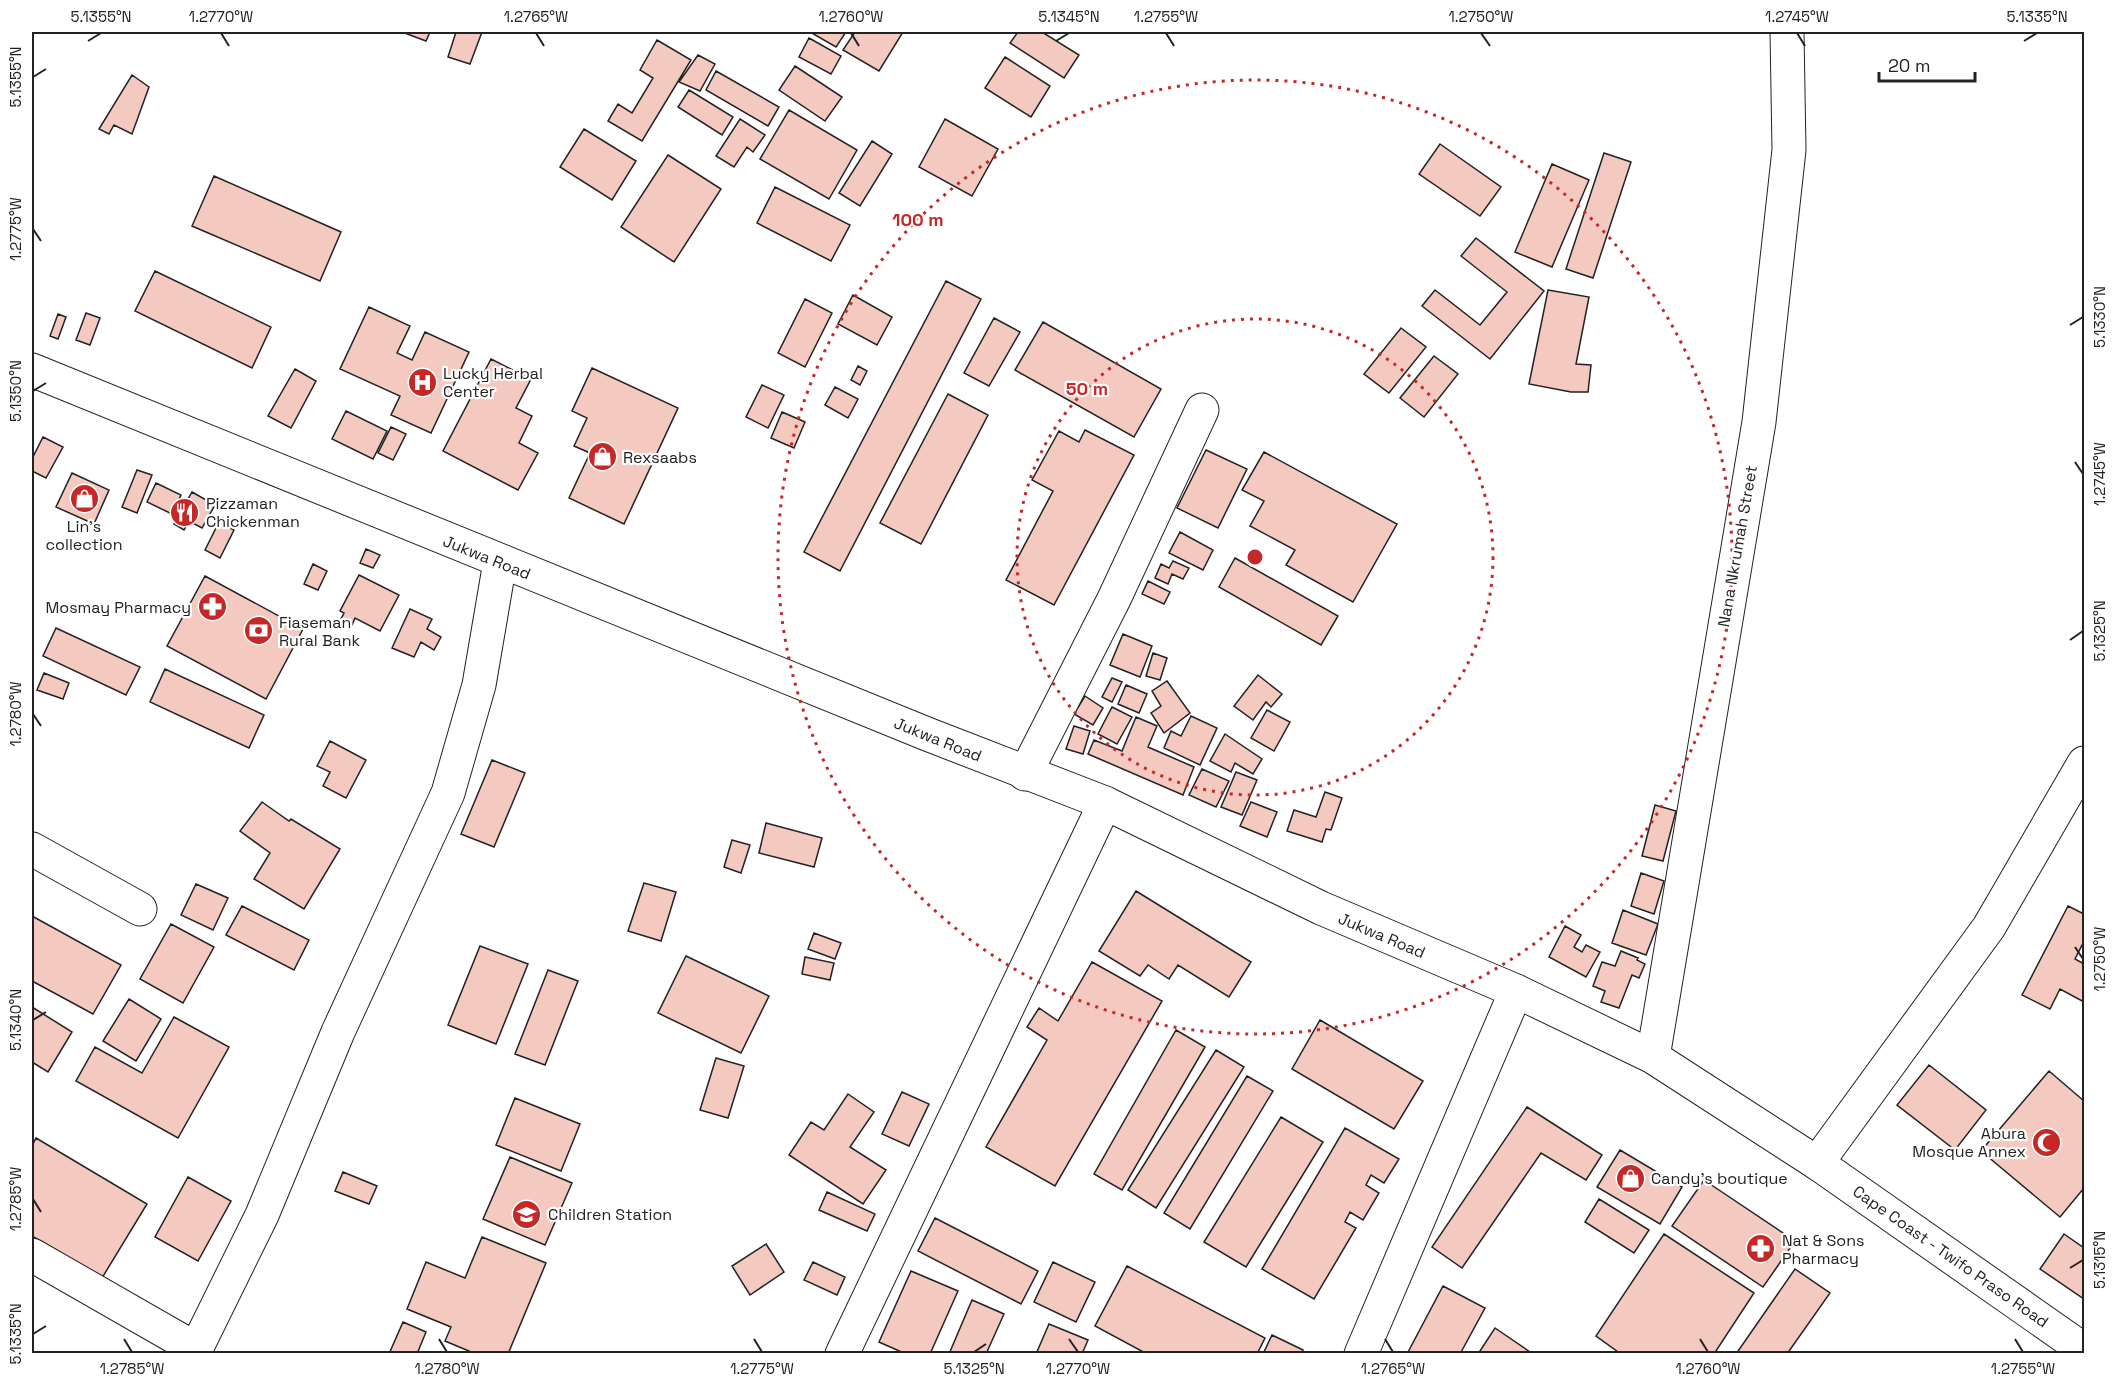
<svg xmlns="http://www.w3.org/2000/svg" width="2116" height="1385" viewBox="0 0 2116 1385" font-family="'Space Grotesk',sans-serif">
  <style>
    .building { fill: #f3c9c0; stroke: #222; stroke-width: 1.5 }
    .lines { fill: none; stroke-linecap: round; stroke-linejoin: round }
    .minor-casing { stroke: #222; stroke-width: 35 }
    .major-casing { stroke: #222; stroke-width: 35 }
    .minor { stroke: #fff; stroke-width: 33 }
    .major { stroke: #fff; stroke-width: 33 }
    .ticks { fill: none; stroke: #222; stroke-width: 2 }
    .ring { fill: none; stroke: #c62828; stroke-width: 3; stroke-dasharray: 3 6 }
    .labels { text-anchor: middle; stroke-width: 4.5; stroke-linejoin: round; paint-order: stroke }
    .poi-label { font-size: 16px; fill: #222; stroke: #fff; text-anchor: start }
    .street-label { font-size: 16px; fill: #222; stroke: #fff }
    .centre { fill: #c62828; stroke: #fff; stroke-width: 3 }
    .ring-label { font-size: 18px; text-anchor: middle; font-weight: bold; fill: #c62828; stroke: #fff; stroke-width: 4.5; stroke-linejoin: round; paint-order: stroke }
    .neatline { fill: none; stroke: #222; stroke-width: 2 }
    .ticks-label { font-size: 15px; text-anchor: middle; fill: #222 }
  </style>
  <rect width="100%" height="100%" fill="#fff"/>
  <path class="building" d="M402 32H430L426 41Z
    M456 32H482L470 64 448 57Z
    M810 32H846L836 47Z
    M855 32H903L879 71 843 50Z
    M1018 32H1042L1079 55 1064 78 1010 43Z
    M809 38 841 56 831 74 799 57Z
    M657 40 691 60 642 141 608 121 618 104 632 113 653 78 640 70Z
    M698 55 715 64 700 91 679 82Z
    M1005 57 1050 86 1031 117 985 88Z
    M795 66 842 97 825 121 779 90Z
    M716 71 779 107 768 126 706 90Z
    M132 75 149 87 132 134 114 125 109 134 99 129Z
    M689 90 733 117 722 135 678 107Z
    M789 110 857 150 829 199 760 159Z
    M740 119 765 135 753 152 747 147 734 167 716 156Z
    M945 119 998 149 972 196 919 167Z
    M584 129 636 161 612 200 560 167Z
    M872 141 892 154 860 206 839 193Z
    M1440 144 1501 187 1480 216 1419 174Z
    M1604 153 1631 162 1593 278 1566 269Z
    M668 155 721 189 674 262 621 227Z
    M1552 164 1589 180 1552 267 1515 252Z
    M214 176 341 232 320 281 192 226Z
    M775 187 850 225 831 261 757 223Z
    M1476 238 1544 291 1490 359 1422 306 1435 290 1480 325 1507 292 1461 256Z
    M155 271 271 327 252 368 135 311Z
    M946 281 981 299 840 571 804 552Z
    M1548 290 1589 297 1576 364 1591 365 1588 392H1571L1529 384Z
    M853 295 892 317 877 345 838 324Z
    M805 299 832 313 805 367 778 353Z
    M369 307 410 326 397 353 412 360 425 332 469 352 431 433 391 415 400 396 340 369Z
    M86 313 100 318 90 345 76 340Z
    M58 314 66 317 58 339 50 336Z
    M994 318 1020 332 989 386 964 373Z
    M1043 322 1161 389 1134 437 1015 370Z
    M1401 328 1426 347 1389 393 1364 374Z
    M1434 356 1458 374 1424 417 1400 398Z
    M491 359 531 379 516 408 532 416 519 443 538 453 518 490 443 451Z
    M858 366 867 371 860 385 851 380Z
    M592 368 678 408 624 524 569 498 590 453 574 446 587 418 572 411Z
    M295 369 316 381 291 428 268 416Z
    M762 385 784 395 768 428 746 417Z
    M835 387 858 399 848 418 825 405Z
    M948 394 988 415 921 544 880 523Z
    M346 411 387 431 373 459 332 439Z
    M782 412 805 422 794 448 771 438Z
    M391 427 406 434 393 460 378 453Z
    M1085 430 1134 455 1054 605 1006 580 1053 491 1032 480 1059 431 1079 442Z
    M43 437 63 447 46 478 32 471V459Z
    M1206 450 1247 469 1218 528 1177 508Z
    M1264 452 1397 524 1353 602 1286 565 1295 550 1250 526 1264 501 1242 490Z
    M137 470 152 475 137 513 122 507Z
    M72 473 109 490 94 524 56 507Z
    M156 483 181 495 172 514 147 502Z
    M192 492 215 505 202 528 189 521 184 530 174 524Z
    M219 522 234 530 220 558 205 550Z
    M1180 532 1213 550 1203 570 1169 553Z
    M366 549 380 555 373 568 360 563Z
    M1235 558 1338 616 1321 645 1219 587Z
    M1173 561 1189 568 1183 579 1172 574 1168 584 1155 578 1161 564 1169 568Z
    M313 564 327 571 318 590 304 584Z
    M359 575 399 595 380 631 355 618 352 625 341 619 344 613 340 611Z
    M205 576 303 629 266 699 167 646Z
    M1148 581 1170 592 1164 604 1142 594Z
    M410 609 432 619 427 629 441 637 434 650 421 642 414 657 392 648Z
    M56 628 140 667 126 695 43 656Z
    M1123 634 1152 646 1140 677 1110 665Z
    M1153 653 1167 658 1160 680 1146 676Z
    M165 669 264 715 249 748 150 702Z
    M44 673 69 683 63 699 37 690Z
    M1258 675 1282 694 1271 707 1266 702 1253 720 1234 706Z
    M1112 678 1122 682 1112 702 1102 697Z
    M1167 681 1190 713 1164 733 1151 713 1161 706 1152 691Z
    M1126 685 1147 694 1139 713 1118 704Z
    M1085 696 1103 708 1093 725 1074 714Z
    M1112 707 1132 717 1117 744 1098 734Z
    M1267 710 1290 722 1274 751 1251 738Z
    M1191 716 1217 728 1200 765 1164 748 1171 731 1181 736Z
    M1136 717 1157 726 1148 747 1194 767 1183 795 1088 754 1094 740 1122 751Z
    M1074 726 1090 731 1083 754 1066 749Z
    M1225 734 1262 759 1253 774 1235 763 1231 772 1210 761Z
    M330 741 366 760 346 798 323 786 330 772 317 766Z
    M492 760 525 773 494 847 461 834Z
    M1202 769 1229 781 1216 807 1189 795Z
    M1236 772 1257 780 1242 815 1221 807Z
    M1325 792 1342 798 1331 830 1326 829 1322 842 1287 831 1294 810 1316 817Z
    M262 802 289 821 291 819 340 849 304 909 254 879 270 853 240 831Z
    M1251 802 1277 812 1267 837 1240 826Z
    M1655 805 1676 811 1663 861 1642 856Z
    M766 823 822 838 814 867 759 853Z
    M732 840 750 845 741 873 724 867Z
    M1641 873 1664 881 1654 914 1631 906Z
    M644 883 676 892 661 941 628 931Z
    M196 884 228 898 213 930 181 915Z
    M1136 891 1251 962 1229 997 1178 965 1169 979 1148 965 1140 976 1099 951Z
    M242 906 309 940 294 970 226 935Z
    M2068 906 2084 914V941L2075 959 2084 964V1002L2060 989 2050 1009 2022 995Z
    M1623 910 1658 924 1646 955 1612 943Z
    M32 916 121 965 93 1014 32 981Z
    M171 924 214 947 183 1003 140 979Z
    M1565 926 1581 935 1574 947 1582 952 1586 945 1600 952 1586 977 1549 957Z
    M814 933 841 943 835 959 808 949Z
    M480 946 528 964 496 1044 448 1025Z
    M1621 951 1638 958 1637 960 1645 964 1639 978 1632 975 1619 1008 1601 1002 1605 991 1593 986 1602 962 1615 966Z
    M686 956 769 996 741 1053 658 1013Z
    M805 957 834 963 830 980 802 974Z
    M1092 962 1162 1001 1055 1186 986 1147 1047 1040 1027 1027 1039 1008 1058 1021Z
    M548 970 578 981 545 1065 515 1054Z
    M129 999 161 1019 136 1061 103 1041Z
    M32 1007 72 1032 48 1072 32 1062Z
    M174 1017 229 1047 178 1138 76 1081 95 1047 142 1073Z
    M1320 1020 1423 1081 1394 1129 1292 1069Z
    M1176 1030 1205 1047 1122 1190 1094 1174Z
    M1216 1050 1244 1067 1156 1208 1128 1190Z
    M716 1058 744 1066 728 1118 700 1110Z
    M1929 1065 1986 1110 1955 1150 1897 1105Z
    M2049 1071 2084 1101V1188L2060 1217 1981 1151Z
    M1247 1076 1273 1091 1190 1229 1164 1213Z
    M902 1092 929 1104 909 1146 882 1134Z
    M848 1094 874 1112 850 1147 886 1170 863 1204 789 1155 811 1122 824 1130Z
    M515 1098 580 1124 561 1171 496 1145Z
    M1527 1107 1602 1155 1586 1180 1541 1153 1462 1268 1432 1247Z
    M1281 1117 1323 1142 1246 1267 1204 1242Z
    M1345 1128 1399 1159 1384 1183 1371 1175 1366 1185 1379 1193 1363 1220 1350 1212 1345 1222 1356 1228 1314 1299 1262 1269Z
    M36 1138 147 1204 102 1278 32 1236V1146Z
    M1620 1150 1682 1187 1660 1224 1597 1187Z
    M510 1157 572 1183 545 1245 483 1219Z
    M343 1172 377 1186 369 1204 335 1191Z
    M188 1177 231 1201 198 1261 155 1237Z
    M1704 1180 1795 1241 1763 1287 1672 1226Z
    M827 1192 875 1214 867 1231 819 1210Z
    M1599 1199 1649 1230 1634 1253 1585 1222Z
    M935 1218 1038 1271 1021 1304 918 1251Z
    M1664 1234 1754 1293 1714 1354H1621L1596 1336Z
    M2064 1234 2084 1248V1299L2040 1269Z
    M482 1237 546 1263 508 1354H476L445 1341 451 1327 407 1309 426 1262 465 1278Z
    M766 1244 784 1272 750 1295 732 1266Z
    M813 1262 845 1277 837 1295 804 1280Z
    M1053 1262 1095 1282 1076 1322 1034 1302Z
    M1127 1266 1265 1338 1257 1354H1147L1095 1326Z
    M1795 1269 1830 1293 1787 1354H1736Z
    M911 1271 958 1291 930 1354H906L879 1342Z
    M1443 1286 1485 1308 1460 1354H1407Z
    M972 1300 1004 1314 986 1354H949Z
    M403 1322 426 1332 417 1354H389Z
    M1049 1324 1088 1340 1082 1354H1036Z
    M1495 1328 1533 1354H1478Z
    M1272 1335 1303 1350 1302 1354H1263Z"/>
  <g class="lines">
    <defs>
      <path id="minor" d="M1025 774 1114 599 1202 410
        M32 849 140 909
        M1653 1057 1759 422 1789 150 1787 32
        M1817 1163 1989 927 2084 763
        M32 1255 196 1349 262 1215 338 1032 448 793 479 685 500 562
        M842 1354 1105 803
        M1361 1354 1516 991"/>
      <path id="major" d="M32 370 927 734 1105 803 1321 908 1516 991 1653 1057 1817 1163 2084 1350"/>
    </defs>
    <use href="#minor" class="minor-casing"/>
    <use href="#major" class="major-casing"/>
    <use href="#minor" class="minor"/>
    <use href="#major" class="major"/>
  </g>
  <path class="ticks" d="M221 33 229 46M536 33 544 46M851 33 859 46M1166 33 1174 46M1481 33 1490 46M1797 33 1805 46M88 41 101 33M1056 41 1069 33M2024 41 2037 33M33 77 46 69M33 229 41 241M2070 325 2083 317M33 391 46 383M2075 462 2083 474M2070 640 2083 631M33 714 41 726M2075 947 2083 959M33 1020 46 1012M33 1199 41 1212M2070 1268 2083 1260M33 1334 46 1326M124 1339 132 1352M439 1339 447 1352M754 1339 762 1352M1069 1339 1078 1352M1385 1339 1393 1352M1700 1339 1708 1352M2015 1339 2023 1352M974 1352 986 1344"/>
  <g class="ring">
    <circle cx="1255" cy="557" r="238"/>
    <circle cx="1255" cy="557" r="477"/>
  </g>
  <defs>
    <symbol id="hospital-disc" viewBox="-11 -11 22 22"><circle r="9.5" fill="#c62828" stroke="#fff"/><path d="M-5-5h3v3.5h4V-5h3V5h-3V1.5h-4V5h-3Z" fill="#fff"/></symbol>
    <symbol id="shop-disc" viewBox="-11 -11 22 22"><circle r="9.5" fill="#c62828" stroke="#fff"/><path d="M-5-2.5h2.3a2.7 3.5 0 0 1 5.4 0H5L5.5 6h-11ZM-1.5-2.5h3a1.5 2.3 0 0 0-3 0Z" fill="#fff"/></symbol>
    <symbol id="restaurant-disc" viewBox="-11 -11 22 22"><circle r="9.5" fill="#c62828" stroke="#fff"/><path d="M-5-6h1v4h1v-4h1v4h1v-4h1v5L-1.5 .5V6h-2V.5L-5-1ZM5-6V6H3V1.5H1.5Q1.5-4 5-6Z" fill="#fff"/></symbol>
    <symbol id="pharmacy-disc" viewBox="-11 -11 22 22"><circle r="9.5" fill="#c62828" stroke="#fff"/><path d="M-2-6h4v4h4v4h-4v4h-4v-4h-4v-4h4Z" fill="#fff"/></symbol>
    <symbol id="bank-disc" viewBox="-11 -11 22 22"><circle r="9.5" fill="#c62828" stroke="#fff"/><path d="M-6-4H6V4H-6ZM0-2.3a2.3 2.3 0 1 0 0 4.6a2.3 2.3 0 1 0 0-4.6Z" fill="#fff"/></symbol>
    <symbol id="mosque-disc" viewBox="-11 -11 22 22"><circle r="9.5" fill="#c62828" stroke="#fff"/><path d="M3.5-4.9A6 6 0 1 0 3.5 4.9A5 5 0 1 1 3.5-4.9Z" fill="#fff"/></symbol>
    <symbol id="school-disc" viewBox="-11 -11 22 22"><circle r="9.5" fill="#c62828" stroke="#fff"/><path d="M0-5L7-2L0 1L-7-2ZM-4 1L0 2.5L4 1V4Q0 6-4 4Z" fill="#fff"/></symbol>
  </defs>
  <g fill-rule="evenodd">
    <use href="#hospital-disc" x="406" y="366" width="33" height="33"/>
    <use href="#shop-disc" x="586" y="440" width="33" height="33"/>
    <use href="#shop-disc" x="68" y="482" width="33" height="33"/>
    <use href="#restaurant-disc" x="168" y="496" width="33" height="33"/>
    <use href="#pharmacy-disc" x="196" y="590" width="33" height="33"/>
    <use href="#bank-disc" x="242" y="614" width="33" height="33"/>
    <use href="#mosque-disc" x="2030" y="1126" width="33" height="33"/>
    <use href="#shop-disc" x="1614" y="1162" width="33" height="33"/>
    <use href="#school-disc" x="510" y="1198" width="33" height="33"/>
    <use href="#pharmacy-disc" x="1744" y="1232" width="33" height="33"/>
  </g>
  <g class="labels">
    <g class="poi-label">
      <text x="443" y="379">Lucky Herbal<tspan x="443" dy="18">Center</tspan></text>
      <text x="623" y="463">Rexsaabs</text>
      <text x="206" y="509">Pizzaman<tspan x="206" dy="18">Chickenman</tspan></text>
      <text x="84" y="532" text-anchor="middle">Lin's<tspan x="84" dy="18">collection</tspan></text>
      <text x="191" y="613" text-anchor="end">Mosmay Pharmacy</text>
      <text x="279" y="628">Fiaseman<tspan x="279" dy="18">Rural Bank</tspan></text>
      <text x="2026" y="1139" text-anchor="end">Abura<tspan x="2026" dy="18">Mosque Annex</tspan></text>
      <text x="1651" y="1184">Candy's boutique</text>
      <text x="548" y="1220">Children Station</text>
      <text x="1782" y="1246">Nat &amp; Sons<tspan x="1782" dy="18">Pharmacy</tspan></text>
    </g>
    <g class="street-label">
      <text transform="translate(1737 546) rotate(-80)" y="6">Nana Nkrumah Street</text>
      <text transform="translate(487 557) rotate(22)" y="6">Jukwa Road</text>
      <text transform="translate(938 739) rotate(22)" y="6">Jukwa Road</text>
      <text transform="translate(1382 935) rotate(23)" y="6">Jukwa Road</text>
      <text transform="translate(1951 1256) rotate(35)" y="6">Cape Coast - Twifo Praso Road</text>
    </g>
  </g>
  <circle cx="1255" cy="557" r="9" class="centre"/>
  <g class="ring-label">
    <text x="918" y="226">100 m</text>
    <text x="1087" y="395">50 m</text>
  </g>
  <rect width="2116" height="1385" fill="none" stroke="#ffffff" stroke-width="66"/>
  <path d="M1879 72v9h96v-9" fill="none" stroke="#222222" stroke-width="3"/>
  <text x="1888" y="72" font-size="18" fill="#222222" stroke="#ffffff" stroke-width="4.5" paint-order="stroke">20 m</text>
  <rect x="33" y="33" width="2050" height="1319" class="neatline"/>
  <g class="ticks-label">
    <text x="101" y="22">5.1355°N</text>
    <text x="221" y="22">1.2770°W</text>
    <text x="536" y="22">1.2765°W</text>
    <text x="851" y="22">1.2760°W</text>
    <text x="1069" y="22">5.1345°N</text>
    <text x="1166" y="22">1.2755°W</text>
    <text x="1481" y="22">1.2750°W</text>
    <text x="1797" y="22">1.2745°W</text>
    <text x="2037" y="22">5.1335°N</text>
    <text transform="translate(16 77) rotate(-90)" y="5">5.1355°N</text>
    <text transform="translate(16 229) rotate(-90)" y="5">1.2775°W</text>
    <text transform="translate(2100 317) rotate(-90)" y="5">5.1330°N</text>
    <text transform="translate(16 391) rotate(-90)" y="5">5.1350°N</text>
    <text transform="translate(2100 474) rotate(-90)" y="5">1.2745°W</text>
    <text transform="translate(2100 631) rotate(-90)" y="5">5.1325°N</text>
    <text transform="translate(16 714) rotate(-90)" y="5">1.2780°W</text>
    <text transform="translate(2100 959) rotate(-90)" y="5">1.2750°W</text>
    <text transform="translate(16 1020) rotate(-90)" y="5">5.1340°N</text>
    <text transform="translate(16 1199) rotate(-90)" y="5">1.2785°W</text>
    <text transform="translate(2100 1260) rotate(-90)" y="5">5.1315°N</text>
    <text transform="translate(16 1334) rotate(-90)" y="5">5.1335°N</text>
    <text x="132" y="1374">1.2785°W</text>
    <text x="447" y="1374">1.2780°W</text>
    <text x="762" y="1374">1.2775°W</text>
    <text x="974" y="1374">5.1325°N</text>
    <text x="1078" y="1374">1.2770°W</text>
    <text x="1393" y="1374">1.2765°W</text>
    <text x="1708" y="1374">1.2760°W</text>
    <text x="2023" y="1374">1.2755°W</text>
  </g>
</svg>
